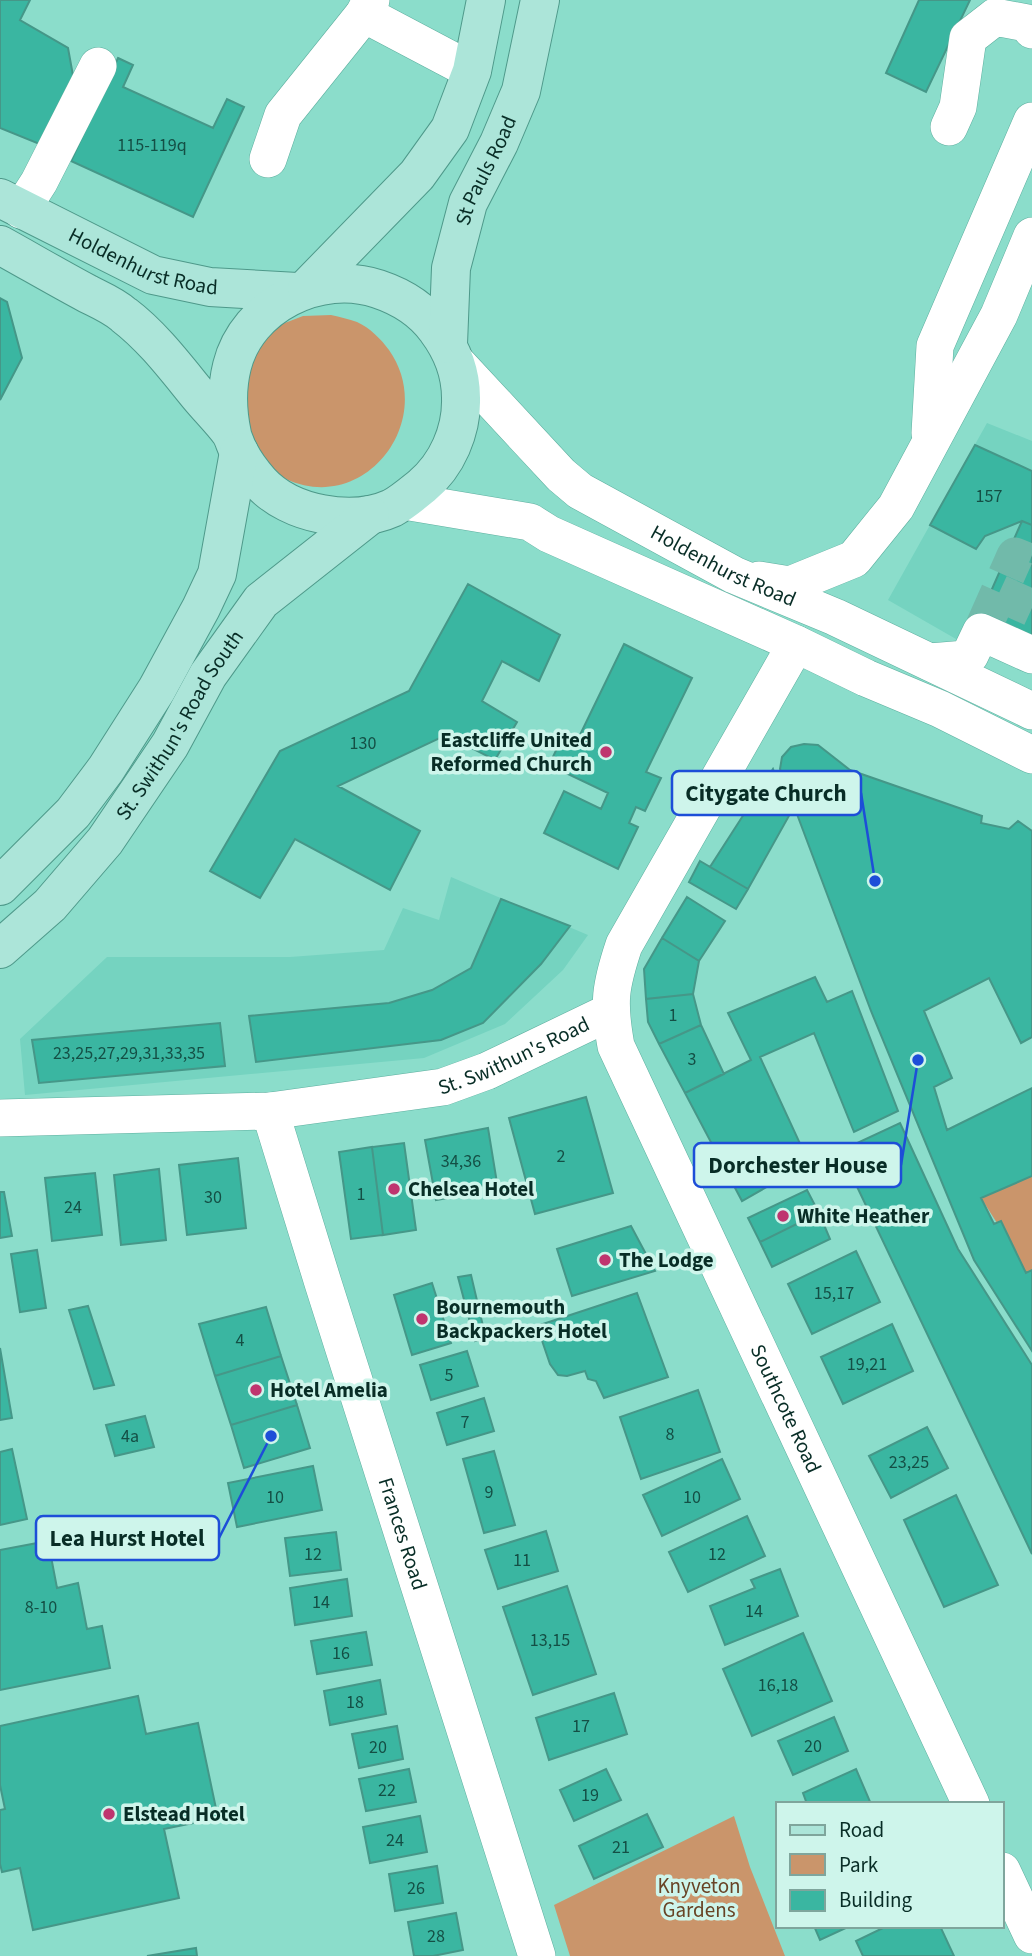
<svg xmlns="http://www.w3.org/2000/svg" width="1032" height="1956" viewBox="0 0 1032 1956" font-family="'Source Sans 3',sans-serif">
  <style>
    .built { fill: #75d3c0 }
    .green { fill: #ca956b }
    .building { fill: #3ab6a1; stroke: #459788; stroke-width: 2 }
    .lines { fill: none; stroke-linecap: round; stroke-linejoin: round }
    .minor-tunnel { stroke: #71baaa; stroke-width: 37; stroke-dasharray: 37 18; stroke-linecap: butt }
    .minor-casing { stroke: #5daf9f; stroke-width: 38 }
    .major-casing { stroke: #4e998a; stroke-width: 40 }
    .minor { stroke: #fff; stroke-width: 37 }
    .major { stroke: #ace5d9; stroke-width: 38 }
    .poi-dot { fill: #bf356f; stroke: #cef5eb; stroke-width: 2.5 }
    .labels { text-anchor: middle; stroke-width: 7; stroke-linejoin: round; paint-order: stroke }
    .number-label { font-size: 18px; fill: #144f45 }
    .street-label { font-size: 21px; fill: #082d26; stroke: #cef5eb }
    .poi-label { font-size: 21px; font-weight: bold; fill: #082d26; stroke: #cef5eb; text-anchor: start }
    .park-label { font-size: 21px; fill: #684325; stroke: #cef5eb }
    .leader { fill: none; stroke: #1d4ed8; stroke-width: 2.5 }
    .callout-dot { fill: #1d4ed8; stroke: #cef5eb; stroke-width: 2.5 }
    .callout { fill: #cef5eb; stroke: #1d4ed8; stroke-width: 2.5 }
    .callout-label { font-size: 23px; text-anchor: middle; font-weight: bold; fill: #082d26 }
  </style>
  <rect width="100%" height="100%" fill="#8bddcb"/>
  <path class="built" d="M987 423 1032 441V673L956 639 888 600Z
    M451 877 588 935 563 970 505 1024 424 1058 25 1095 20 1039 107 957H290L384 950 403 908 439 920Z"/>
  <path class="green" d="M331 315C340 317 349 319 357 322 370 328 381 339 389 350 438 420 365 516 286 479 273 473 260 465 252 453 246 443 242 384 240 369L277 326 303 316Z
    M1032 1176V1270L1026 1273 1002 1222 997 1223 981 1198Z
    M734 1816 750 1867 785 1956H570L554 1905Z"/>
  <path class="building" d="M0 0H30L20 20 68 48 74 81 42 145 0 128Z
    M919 0H970L926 92 886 73Z
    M118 58 133 65 123 87 213 128 227 99 244 107 193 217 71 161Z
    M0 298 7 302 22 358 0 400Z
    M975 445 1032 471V525L1022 521 985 536 976 549 930 525Z
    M1022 521 1032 525V648L977 623Z
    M468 584 560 635 539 681 502 661 482 701 517 722 495 760 446 735 338 786 420 831 390 890 295 839 260 898 210 871 280 751 409 691Z
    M624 644 692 678 646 772 661 778 645 811 636 807 629 823 638 827 618 869 544 833 564 791 601 809 608 793 549 765 565 732 578 739Z
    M804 744 818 745 850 770 982 816 981 823 1009 829 1018 821 1032 831V1037L1021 1043 989 978 924 1011 952 1078 934 1087 947 1130 1032 1088V1176L981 1198 994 1224 1001 1221 1026 1273 1032 1270V1351L974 1260 871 1011 780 769 782 757 791 747Z
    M773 769 790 814 748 889 710 867Z
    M700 861 748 889 736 909 689 882Z
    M687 897 725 921 699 961 662 938Z
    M501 899 570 926 541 964 483 1023 441 1040 256 1062 249 1016 389 1003 432 990 471 968Z
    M662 938 699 961 693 994 646 999 644 969Z
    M815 977 827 1002 852 991 898 1111 854 1132 814 1033 760 1057 809 1163 742 1201 685 1093 751 1060 728 1013Z
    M693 994 701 1025 659 1044 648 1022 646 999Z
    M220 1023 225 1066 39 1083 32 1040Z
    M701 1025 724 1074 685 1093 659 1044Z
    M586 1097 613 1193 535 1214 509 1118Z
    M900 1123 958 1249 1032 1365V1554L840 1151Z
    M488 1128 497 1183 447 1192 448 1198 436 1200 425 1140Z
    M404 1143 416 1230 383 1235 372 1147Z
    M372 1147 383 1235 351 1239 339 1152Z
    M238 1158 246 1228 187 1235 179 1165Z
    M159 1169 166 1240 121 1245 114 1175Z
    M95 1173 102 1235 52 1241 45 1178Z
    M807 1190 819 1213 760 1242 748 1218Z
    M0 1192H4L12 1236 0 1238Z
    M819 1213 830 1239 772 1267 760 1242Z
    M631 1226 655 1271 572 1296 557 1249Z
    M37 1250 46 1308 20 1312 11 1254Z
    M856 1251 880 1302 812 1334 788 1284Z
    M471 1275 486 1339 475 1341 458 1277Z
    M432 1283 451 1343 412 1355 394 1295Z
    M637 1293 668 1377 604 1398 596 1381 588 1379 585 1371 567 1376 558 1375 550 1364 537 1326Z
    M88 1306 114 1385 94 1389 69 1310Z
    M266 1307 281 1356 215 1376 199 1324Z
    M892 1324 913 1371 843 1404 821 1357Z
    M0 1348 12 1418 0 1420Z
    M467 1351 478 1386 431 1400 420 1365Z
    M281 1356 297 1405 231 1425 215 1376Z
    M698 1390 720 1452 641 1479 620 1417Z
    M484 1398 494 1431 447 1445 437 1413Z
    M297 1405 310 1448 244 1468 231 1425Z
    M145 1416 154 1447 115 1456 106 1425Z
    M927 1427 948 1468 891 1498 869 1456Z
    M12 1449 27 1519 0 1525V1452Z
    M494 1451 515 1525 484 1533 463 1459Z
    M722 1459 740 1499 662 1536 643 1495Z
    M313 1466 322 1510 237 1527 228 1483Z
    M956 1495 998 1585 944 1607 904 1520Z
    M747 1516 765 1556 688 1592 669 1552Z
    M546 1531 558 1571 498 1589 485 1550Z
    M336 1532 341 1570 290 1576 285 1538Z
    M48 1541 57 1588 78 1583 87 1629 102 1626 110 1668 0 1690V1550Z
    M780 1569 798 1616 725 1645 710 1606 755 1588 751 1580Z
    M347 1579 352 1616 295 1625 290 1588Z
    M567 1586 596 1674 533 1695 503 1607Z
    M366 1632 372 1665 317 1674 311 1641Z
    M803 1633 832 1701 752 1736 723 1669Z
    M380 1680 386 1714 330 1725 324 1691Z
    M614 1693 627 1734 549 1760 536 1718Z
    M138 1696 146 1734 198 1723 218 1818 164 1829 179 1898 33 1930 20 1868 2 1872 0 1864V1810L5 1809 0 1785V1726Z
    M834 1717 848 1751 793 1775 778 1741Z
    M397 1726 403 1759 359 1768 352 1734Z
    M409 1769 416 1802 366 1811 359 1779Z
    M606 1769 621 1800 574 1821 560 1790Z
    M856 1769 871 1804H807L803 1793Z
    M647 1814 663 1847 594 1879 579 1846Z
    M420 1816 427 1852 370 1863 363 1827Z
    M437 1866 443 1903 395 1911 389 1874Z
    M456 1913 463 1950 433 1956H414L408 1922Z
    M814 1926H850L820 1940Z
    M887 1926H940L954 1956H863L856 1941Z
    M196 1948 197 1956H147Z"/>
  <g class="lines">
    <path class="minor-tunnel" d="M999 593 1032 608
      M984 626 1015 556 1032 563"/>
    <defs>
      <g id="minor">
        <path d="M364 14 472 71"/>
        <path d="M949 127 958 107 968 38 995 17 1027 23 1032 30"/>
        <path d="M268 159 283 115 364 14 371 0"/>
        <path d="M21 210 39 182 98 66"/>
        <path id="s1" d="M456 362 561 475 580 491 734 575 835 617 1032 711"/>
        <path d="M930 433 935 346 1032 121"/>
        <path d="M404 501 530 522 549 534 796 644 866 678 940 709 1032 755"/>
        <path d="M759 580 790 585 854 559 896 507 999 315 1032 236"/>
        <path id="s2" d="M796 644 624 945C610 987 608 1002 616 1046L971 1804"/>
        <path d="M930 662 966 659 970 655 981 632 1032 655"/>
        <path id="s3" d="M270 1111 323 1283 537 1956"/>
        <path id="s4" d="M0 1118 270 1111 443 1087 487 1071 610 1012"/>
        <path d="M1002 1871 1032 1935"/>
      </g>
      <g id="major">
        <path id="s5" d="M0 198 153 275 210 287 297 292"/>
        <path d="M0 245C29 261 58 278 88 294 100 300 114 306 124 315 153 337 176 368 199 396 209 408 221 420 230 432 234 438 235 445 239 452 244 462 252 473 260 482 290 515 352 526 392 508 403 502 412 494 422 486 447 465 462 431 461 398 461 372 452 350 437 330 422 309 402 297 378 289 320 269 247 305 232 366 226 390 227 411 232 434"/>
        <path d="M307 288 417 175 450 129 472 71 486 0"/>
        <path id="s6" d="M448 344 451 268 468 203 499 143 521 91 540 0"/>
        <path d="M0 886 73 813 106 769 157 689 201 608 217 574 239 452"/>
        <path id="s7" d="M0 949 50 905 105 841 170 745 208 675 261 601 370 515"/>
      </g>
    </defs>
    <use href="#minor" class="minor-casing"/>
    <use href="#major" class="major-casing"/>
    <use href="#minor" class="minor"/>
    <use href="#major" class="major"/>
  </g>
  <g class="poi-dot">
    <circle cx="606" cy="752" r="7"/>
    <circle cx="394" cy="1189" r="7"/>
    <circle cx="783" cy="1216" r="7"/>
    <circle cx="605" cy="1260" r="7"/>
    <circle cx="422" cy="1319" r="7"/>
    <circle cx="256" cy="1390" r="7"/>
    <circle cx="109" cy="1814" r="7"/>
  </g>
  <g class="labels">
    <g class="number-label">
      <text x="152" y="151">115-119q</text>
      <text x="989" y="502">157</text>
      <text x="363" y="749">130</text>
      <text x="673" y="1021">1</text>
      <text x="129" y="1059">23,25,27,29,31,33,35</text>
      <text x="692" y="1065">3</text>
      <text x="561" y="1162">2</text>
      <text x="461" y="1167">34,36</text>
      <text x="361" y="1200">1</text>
      <text x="213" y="1203">30</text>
      <text x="73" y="1213">24</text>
      <text x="834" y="1299">15,17</text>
      <text x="240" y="1346">4</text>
      <text x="867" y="1370">19,21</text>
      <text x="449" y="1381">5</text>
      <text x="465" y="1428">7</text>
      <text x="670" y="1440">8</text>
      <text x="130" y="1442">4a</text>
      <text x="909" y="1468">23,25</text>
      <text x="489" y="1498">9</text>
      <text x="275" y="1503">10</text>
      <text x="692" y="1503">10</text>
      <text x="313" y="1560">12</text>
      <text x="717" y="1560">12</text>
      <text x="522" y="1566">11</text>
      <text x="321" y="1608">14</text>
      <text x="41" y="1613">8-10</text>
      <text x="754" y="1617">14</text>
      <text x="550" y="1646">13,15</text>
      <text x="341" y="1659">16</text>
      <text x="778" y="1691">16,18</text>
      <text x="355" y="1708">18</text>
      <text x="581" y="1732">17</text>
      <text x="813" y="1752">20</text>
      <text x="378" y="1753">20</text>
      <text x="387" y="1796">22</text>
      <text x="590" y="1801">19</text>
      <text x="395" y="1846">24</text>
      <text x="621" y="1853">21</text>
      <text x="416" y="1894">26</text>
      <text x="436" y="1942">28</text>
    </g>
    <g class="street-label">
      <text dy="7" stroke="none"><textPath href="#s6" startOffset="180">St Pauls Road</textPath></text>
      <text dy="7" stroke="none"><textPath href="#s5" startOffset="158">Holdenhurst Road</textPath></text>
      <text dy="7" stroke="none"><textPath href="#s1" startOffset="341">Holdenhurst Road</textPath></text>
      <text dy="7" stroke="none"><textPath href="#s7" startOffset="289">St. Swithun's Road South</textPath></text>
      <text dy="7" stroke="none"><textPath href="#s4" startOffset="522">St. Swithun's Road</textPath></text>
      <text dy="7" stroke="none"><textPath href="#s2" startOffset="850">Southcote Road</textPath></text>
      <text dy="7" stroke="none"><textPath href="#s3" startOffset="443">Frances Road</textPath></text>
    </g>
    <g class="poi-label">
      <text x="592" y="747" text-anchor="end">Eastcliffe United<tspan x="592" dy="24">Reformed Church</tspan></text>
      <text x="408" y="1196">Chelsea Hotel</text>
      <text x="797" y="1223">White Heather</text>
      <text x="619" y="1267">The Lodge</text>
      <text x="436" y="1314">Bournemouth<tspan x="436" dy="24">Backpackers Hotel</tspan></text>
      <text x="270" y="1397">Hotel Amelia</text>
      <text x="123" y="1821">Elstead Hotel</text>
    </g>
    <g class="park-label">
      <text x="699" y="1893">Knyveton<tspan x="699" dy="24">Gardens</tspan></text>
    </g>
  </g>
  <path class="leader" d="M875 881L861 793M918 1060L901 1165M271 1436L219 1538"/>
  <g class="callout-dot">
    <circle cx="875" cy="881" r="7"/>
    <circle cx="918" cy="1060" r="7"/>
    <circle cx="271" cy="1436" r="7"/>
  </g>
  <g class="callout">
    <rect x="672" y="771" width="189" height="44" rx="7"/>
    <rect x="694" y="1143" width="207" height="44" rx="7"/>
    <rect x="36" y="1516" width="183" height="44" rx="7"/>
  </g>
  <g class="callout-label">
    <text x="766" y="801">Citygate Church</text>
    <text x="798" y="1173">Dorchester House</text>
    <text x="127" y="1546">Lea Hurst Hotel</text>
  </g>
  <rect x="776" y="1802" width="228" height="126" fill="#cef5eb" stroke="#7fa59c" stroke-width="2"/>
  <rect x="790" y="1825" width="35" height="10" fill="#ace5d9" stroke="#7fa59c" stroke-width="2"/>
  <text x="839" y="1837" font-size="21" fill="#082d26">Road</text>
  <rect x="790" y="1854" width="35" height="21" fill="#ca956b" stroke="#7fa59c" stroke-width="2"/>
  <text x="839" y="1872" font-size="21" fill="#082d26">Park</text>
  <rect x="790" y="1890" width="35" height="21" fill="#3ab6a1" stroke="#7fa59c" stroke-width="2"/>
  <text x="839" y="1907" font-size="21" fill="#082d26">Building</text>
</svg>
